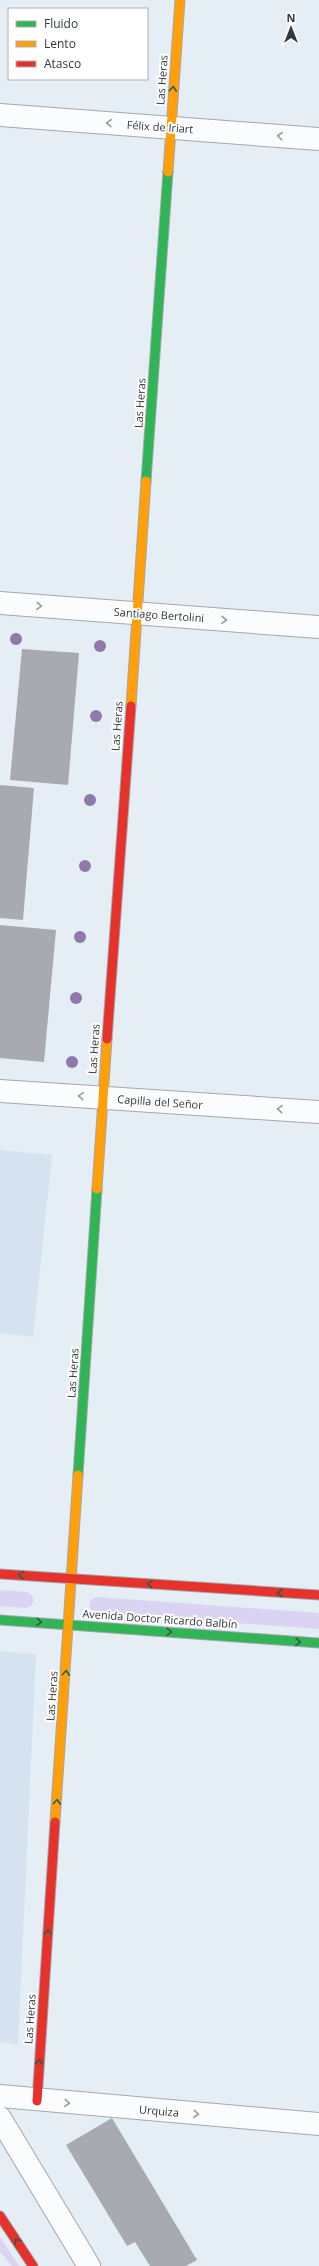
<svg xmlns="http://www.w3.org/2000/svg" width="319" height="2266" viewBox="0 0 319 2266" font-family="'Open Sans',sans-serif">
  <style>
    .built { fill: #d5e3f0 }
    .green { fill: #dad4f2 }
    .building { fill: #a7abb1 }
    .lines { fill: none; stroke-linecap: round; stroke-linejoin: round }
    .street-casing { stroke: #a2a8ad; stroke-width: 24 }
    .fast-casing { stroke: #a2a8ad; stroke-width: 11 }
    .slow-casing { stroke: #a2a8ad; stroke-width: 11 }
    .jam-casing { stroke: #a2a8ad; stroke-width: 11 }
    .street { stroke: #fbfcfe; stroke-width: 22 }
    .fast { stroke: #30b455; stroke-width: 9 }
    .slow { stroke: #ff9f0a; stroke-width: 9 }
    .jam { stroke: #e5322d; stroke-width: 9 }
    .tree { fill: #8f7aab }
    .oneway { stroke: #325d44 }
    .oneway2 { stroke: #979a9e }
    .labels { text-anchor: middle; stroke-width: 4; stroke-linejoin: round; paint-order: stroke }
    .street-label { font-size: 11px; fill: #33383d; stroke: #fff }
  </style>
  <rect width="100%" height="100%" fill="#e6eef5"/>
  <path class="built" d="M0 1150 52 1155 33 1337 0 1333Z
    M0 1651 36 1654 18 2045 0 2042Z"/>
  <path class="green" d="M0 1590 27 1592 32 1595 34 1601 31 1606 25 1608 0 1606Z
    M97 1597 319 1613V1629L96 1613 91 1611 89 1605 91 1600Z
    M0 2237 19 2266H12L0 2252Z"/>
  <path class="building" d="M22 649 79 653 68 785 10 780Z
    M0 785 34 788 23 920 0 918Z
    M0 925 56 930 44 1062 0 1058Z
    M112 2118 197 2260 186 2266H150L135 2242 127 2246 66 2145Z"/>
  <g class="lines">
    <defs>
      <path id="street" d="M0 115 319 139
        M0 603 319 627
        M0 1091 319 1112
        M0 2096 319 2124
        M0 2118 89 2266"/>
      <path id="fast" d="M146 481 168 172
        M78 1475 97 1189
        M0 1620 319 1643"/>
      <path id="slow" d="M168 172 180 0
        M131 706 146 481
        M97 1189 107 1039
        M55 1822 78 1475"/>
      <path id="jam" d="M107 1039 131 706
        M0 1574 319 1595
        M37 2101 55 1822
        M0 2216 33 2266"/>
    </defs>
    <use href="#street" class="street-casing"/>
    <use href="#fast" class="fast-casing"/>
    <use href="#slow" class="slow-casing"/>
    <use href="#jam" class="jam-casing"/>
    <use href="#street" class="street"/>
    <use href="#fast" class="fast"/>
    <use href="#slow" class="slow"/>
    <use href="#jam" class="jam"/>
  </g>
  <g class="tree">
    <circle cx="16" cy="639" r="6"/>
    <circle cx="100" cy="646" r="6"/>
    <circle cx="96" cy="716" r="6"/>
    <circle cx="90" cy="800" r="6"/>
    <circle cx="85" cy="866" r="6"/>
    <circle cx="80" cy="937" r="6"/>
    <circle cx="76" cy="998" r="6"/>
    <circle cx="72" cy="1062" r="6"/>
  </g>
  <defs><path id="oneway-chevron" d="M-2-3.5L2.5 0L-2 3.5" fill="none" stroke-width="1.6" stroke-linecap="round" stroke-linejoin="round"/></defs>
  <g class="oneway">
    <use href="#oneway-chevron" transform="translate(173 89) rotate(-86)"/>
    <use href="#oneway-chevron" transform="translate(21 1575) rotate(-176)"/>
    <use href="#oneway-chevron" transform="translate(150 1584) rotate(-176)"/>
    <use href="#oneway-chevron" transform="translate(280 1593) rotate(-176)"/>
    <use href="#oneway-chevron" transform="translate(39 1622) rotate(4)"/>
    <use href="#oneway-chevron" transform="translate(169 1632) rotate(4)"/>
    <use href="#oneway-chevron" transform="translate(298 1642) rotate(4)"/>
    <use href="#oneway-chevron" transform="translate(66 1673) rotate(-86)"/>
    <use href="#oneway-chevron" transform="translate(57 1802) rotate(-86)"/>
    <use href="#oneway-chevron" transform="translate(48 1932) rotate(-86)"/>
    <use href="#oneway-chevron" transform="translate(39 2062) rotate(-86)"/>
    <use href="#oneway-chevron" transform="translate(17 2241) rotate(-123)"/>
  </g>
  <g class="oneway2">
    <use href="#oneway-chevron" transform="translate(109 123) rotate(-176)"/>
    <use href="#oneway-chevron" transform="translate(280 136) rotate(-175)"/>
    <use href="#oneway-chevron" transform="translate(39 606) rotate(4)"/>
    <use href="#oneway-chevron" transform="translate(224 620) rotate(4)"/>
    <use href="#oneway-chevron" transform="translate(81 1096) rotate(-176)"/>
    <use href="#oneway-chevron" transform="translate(280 1109) rotate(-176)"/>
    <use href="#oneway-chevron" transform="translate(67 2103) rotate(5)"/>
    <use href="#oneway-chevron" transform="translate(196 2114) rotate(5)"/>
  </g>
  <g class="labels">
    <g class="street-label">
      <text transform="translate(162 80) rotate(-86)" y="4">Las Heras</text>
      <text transform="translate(160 127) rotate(4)" y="4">Félix de Iriart</text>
      <text transform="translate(140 403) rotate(-86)" y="4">Las Heras</text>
      <text transform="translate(159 615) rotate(4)" y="4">Santiago Bertolini</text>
      <text transform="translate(117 726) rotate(-86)" y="4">Las Heras</text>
      <text transform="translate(94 1049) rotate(-86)" y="4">Las Heras</text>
      <text transform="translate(160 1102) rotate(4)" y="4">Capilla del Señor</text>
      <text transform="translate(73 1373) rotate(-86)" y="4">Las Heras</text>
      <text transform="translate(160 1619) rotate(4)" y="4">Avenida Doctor Ricardo Balbín</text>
      <text transform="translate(52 1696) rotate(-86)" y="4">Las Heras</text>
      <text transform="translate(30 2019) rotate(-86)" y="4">Las Heras</text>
      <text transform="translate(159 2111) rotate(5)" y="4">Urquiza</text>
    </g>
  </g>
  <rect x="8" y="8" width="140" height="72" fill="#ffffff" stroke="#adafb1"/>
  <rect x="16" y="21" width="20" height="6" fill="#30b455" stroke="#adafb1"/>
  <text x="44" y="28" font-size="12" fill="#33383d">Fluido</text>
  <rect x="16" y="41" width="20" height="6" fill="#ff9f0a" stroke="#adafb1"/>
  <text x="44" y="48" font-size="12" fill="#33383d">Lento</text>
  <rect x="16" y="61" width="20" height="6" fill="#e5322d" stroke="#adafb1"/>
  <text x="44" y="68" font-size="12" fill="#33383d">Atasco</text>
  <g transform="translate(291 28)" stroke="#ffffff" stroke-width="3" paint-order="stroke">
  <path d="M0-3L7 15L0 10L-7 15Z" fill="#33383d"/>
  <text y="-6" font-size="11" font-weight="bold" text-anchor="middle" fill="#33383d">N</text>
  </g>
</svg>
